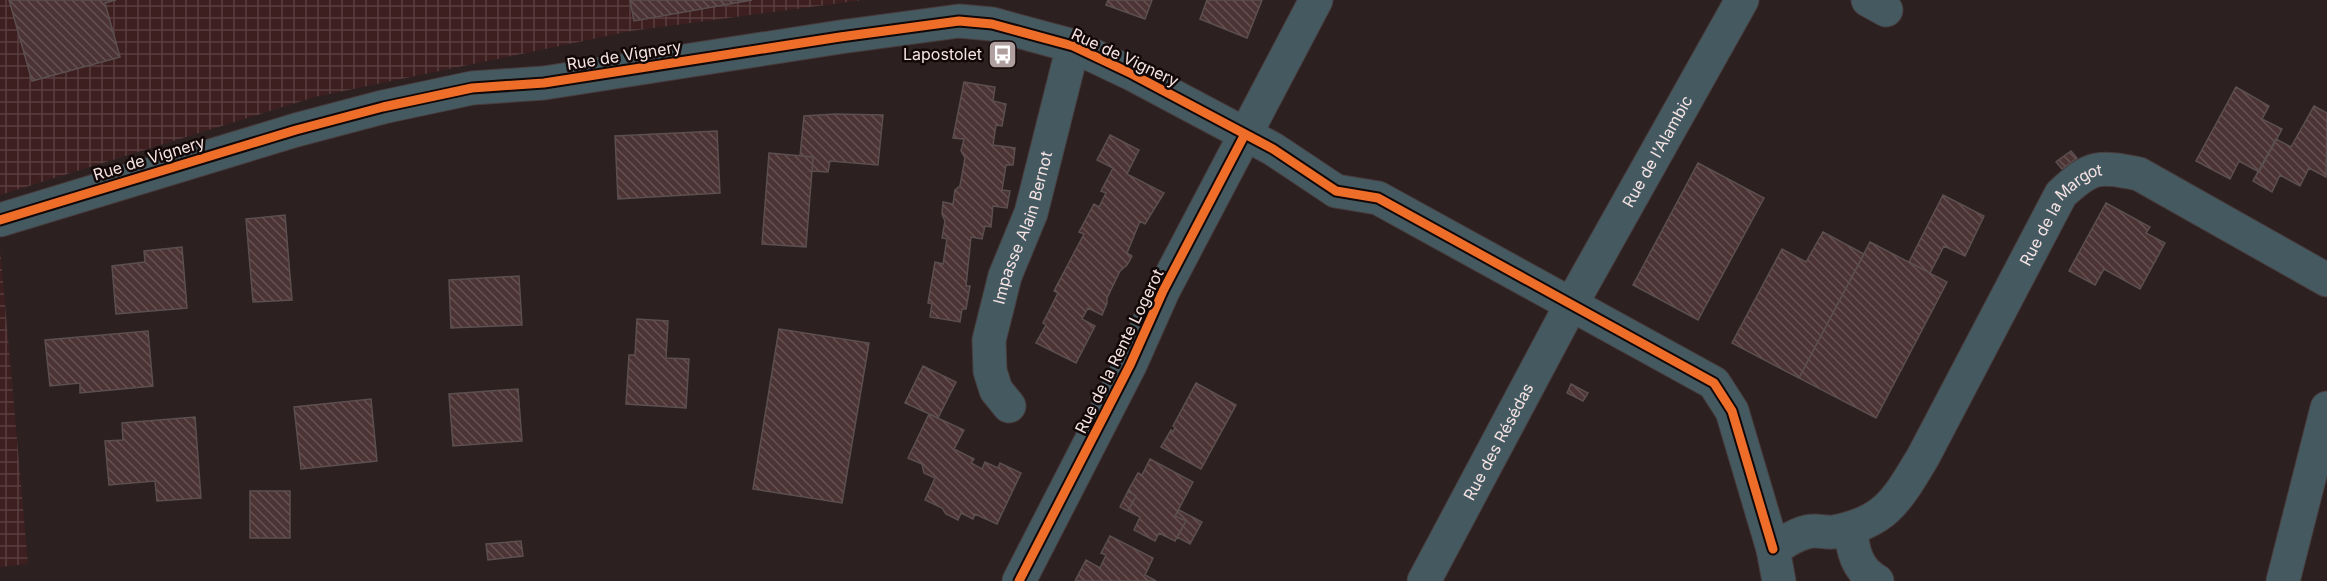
<svg xmlns="http://www.w3.org/2000/svg" width="2327" height="581" viewBox="0 0 2327 581" font-family="Inter,sans-serif">
  <style>
    .industrial { fill: url(#industrial-grid) }
    .building { fill: url(#building-back-hatch); stroke: #5b4f4f; stroke-width: 1.5 }
    .lines { fill: none; stroke-linecap: round; stroke-linejoin: round }
    .minor-casing { stroke: #483c3c; stroke-width: 35 }
    .minor { stroke: #455961; stroke-width: 33 }
    .cycleway-casing { stroke: #130808; stroke-width: 13 }
    .cycleway { stroke: #ee6e29; stroke-width: 9 }
    .labels { text-anchor: middle; stroke-width: 5; stroke-linejoin: round; paint-order: stroke }
    .poi-label { font-size: 16px; fill: #f6e3e3; stroke: #130808; text-anchor: end }
    .street-label { font-size: 16px; fill: #f6e3e3; stroke: #130808 }
  </style>
  <defs>
    <pattern id="industrial-grid" width="8" height="8" patternUnits="userSpaceOnUse" patternTransform="scale(1.5)"><rect width="8" height="8" fill="#3d1f20"/><path d="M0 4h8M4 0v8" fill="none" stroke="#5a3f40"/></pattern>
    <pattern id="building-back-hatch" width="6" height="6" patternUnits="userSpaceOnUse" patternTransform="scale(1.5)"><rect width="6" height="6" fill="#4c3435"/><path d="M-1 5l2 2M0 0l6 6M5-1l2 2" fill="none" stroke="#665152"/></pattern>
  </defs>
  <rect width="100%" height="100%" fill="#2d2020"/>
  <path class="industrial" d="M0 0H863L631 31 315 97 0 195Z
    M0 248 28 564 0 567Z"/>
  <path class="building" d="M9 0H116L105 3 120 57 32 81Z
    M630 0H752L634 21Z
    M1108 0H1152L1145 19 1106 5Z
    M1207 0H1262L1247 38 1200 19Z
    M964 82 995 87 993 101 1006 104 1002 126 996 125 993 145 1015 148 1013 165H1006L1002 190 1010 191 1007 208 993 206 991 227 985 226 982 239 971 237 966 286H970L966 309H962L960 322 930 317 932 304 928 303 935 262 943 264 947 239 942 238 945 221 942 214 943 202 953 204 955 190 960 186 965 158 961 151 964 139 953 138Z
    M2236 87 2269 106 2262 119 2282 129 2259 172 2239 161 2230 179 2196 161Z
    M2314 106 2327 113 2326 177 2309 168 2300 186 2280 175 2272 192 2253 181 2276 139 2291 147Z
    M835 114 883 115 878 165 830 161 828 172 812 171 813 157 800 156 804 116Z
    M717 131 720 193 618 199 615 136Z
    M1110 135 1139 150 1127 174 1164 193 1145 224 1140 221 1127 253 1132 256 1127 265 1120 271 1107 298V303L1102 315 1088 308 1082 319 1095 326 1076 363 1036 343 1046 325 1043 323 1058 293 1054 291 1084 234 1079 232 1094 204 1099 207 1106 193 1101 191 1113 168 1097 160Z
    M2071 151 2077 158 2062 169 2056 162Z
    M769 153 813 157 806 247 762 244Z
    M1698 163 1764 198 1698 320 1633 285Z
    M1943 195 1984 216 1965 256 1944 246 1930 273 1909 262Z
    M2106 203 2150 227 2146 233 2165 243 2140 289 2104 269 2095 285 2069 271Z
    M285 215 292 300 253 302 246 219Z
    M1823 232 1864 254 1799 378 1732 343 1782 249 1806 262Z
    M1870 242 1947 282 1876 418 1799 378Z
    M182 247 187 308 116 314 112 266 145 262 144 251Z
    M519 276 522 325 451 328 449 280Z
    M637 319 668 321 666 358 689 359 686 408 626 404 629 355H635Z
    M779 329 869 343 842 503 753 489Z
    M148 331 153 386 80 393V383L50 386 45 340Z
    M923 366 956 382 938 418 905 403Z
    M1196 383 1236 405 1201 469 1161 447 1171 430 1173 432 1175 427 1173 426Z
    M1571 384 1588 393 1583 401 1567 393Z
    M518 389 522 441 453 446 449 394Z
    M371 399 377 461 301 469 294 407Z
    M929 414 964 430 954 449 974 459 971 463 982 469 985 462 998 468 1000 463 1021 473 997 524 975 514 973 519 961 513 958 520 946 514 942 508 925 500 935 478 924 473 922 464 908 458Z
    M195 417 201 498 157 501 155 481 109 485 105 441 123 440 122 423Z
    M1150 459 1193 482 1175 516 1186 521 1175 541 1159 533 1155 541 1134 530 1140 517 1128 511 1136 496 1128 491 1138 473 1142 475Z
    M250 491H290V538H250Z
    M1128 491 1136 496 1128 511 1120 507Z
    M1179 510 1202 522 1190 544 1177 537 1186 521 1175 516Z
    M1110 536 1153 558 1145 575 1156 581H1075L1086 560 1100 568 1106 555 1101 553Z
    M521 541 523 556 488 560 486 544Z"/>
  <g class="lines">
    <defs>
      <g id="minor">
        <path d="M1868 0 1886 10"/>
        <path d="M0 220 296 130 383 107 472 88 544 83 840 37 959 21 992 24 1073 46 1132 74 1273 149 1336 191 1378 198 1714 383 1732 411 1773 549"/>
        <path id="s1" d="M1009 406 996 390 990 371 989 340 1005 276 1031 213 1073 46"/>
        <path d="M1851 528C1852 550 1857 570 1877 581"/>
        <path d="M1019 581 1130 365 1163 291 1316 0"/>
        <path id="s2" d="M1424 581 1572 303 1742 0"/>
        <path id="s3" d="M1779 581 1773 549C1786 542 1799 531 1815 531 1822 531 1827 533 1834 532 1886 522 1897 500 1923 457L2061 194C2092 165 2098 166 2139 174L2327 280"/>
        <path d="M2283 581 2327 408"/>
      </g>
    </defs>
    <use href="#minor" class="minor-casing"/>
    <use href="#minor" class="minor"/>
    <defs>
      <path id="cycleway" d="M0 220 296 130 383 107 472 88 544 83 840 37 959 21 992 24 1073 46 1132 74 1273 149 1336 191 1378 198 1714 383 1732 411 1773 549
        M1019 581 1130 365 1163 291 1245 134"/>
    </defs>
    <use href="#cycleway" class="cycleway-casing"/>
    <use href="#cycleway" class="cycleway"/>
  </g>
  <defs>
    <symbol id="bus-square" viewBox="-11 -11 22 22"><rect x="-9" y="-9" width="18" height="18" rx="4" fill="#b09f9f" stroke="#130808"/><path d="M-5-6H5V4H4V6H2V4H-2V6H-4V4H-5ZM-3.5-4V0h7V-4ZM-3.5 1.2v1.5H-2V1.2ZM2 1.2v1.5H3.5V1.2Z" fill="#fff"/></symbol>
  </defs>
  <g fill-rule="evenodd">
    <use href="#bus-square" x="986" y="38" width="33" height="33"/>
  </g>
  <g class="labels">
    <g class="poi-label">
      <text x="982" y="60">Lapostolet</text>
    </g>
    <g class="street-label">
      <text transform="translate(624 55) rotate(-9)" y="6">Rue de Vignery</text>
      <text transform="translate(1125 57) rotate(25)" y="6">Rue de Vignery</text>
      <text dy="6" stroke="none"><textPath href="#s2" startOffset="489">Rue de l'Alambic</textPath></text>
      <text transform="translate(149 158) rotate(-17)" y="6">Rue de Vignery</text>
      <text dy="6" stroke="none"><textPath href="#s3" startOffset="501">Rue de la Margot</textPath></text>
      <text dy="6" stroke="none"><textPath href="#s1" startOffset="189">Impasse Alain Bernot</textPath></text>
      <text transform="translate(1119 351) rotate(-64)" y="6">Rue de la Rente Logerot</text>
      <text dy="6" stroke="none"><textPath href="#s2" startOffset="158">Rue des Résédas</textPath></text>
    </g>
  </g>
</svg>
